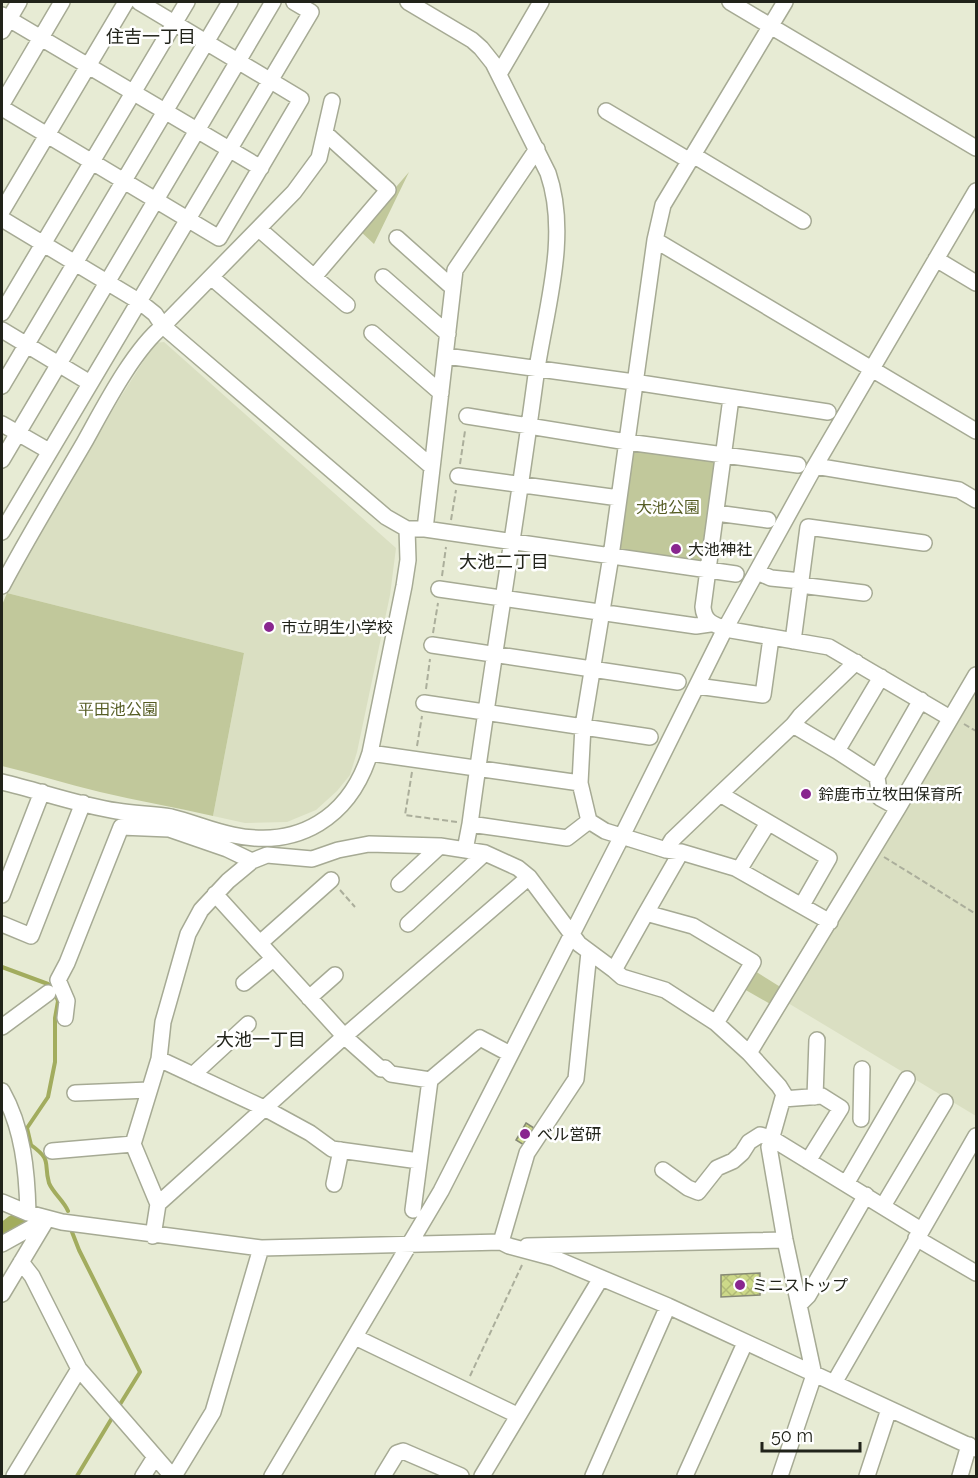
<svg xmlns="http://www.w3.org/2000/svg" width="978" height="1478" viewBox="0 0 978 1478" font-family="Raleway,'Noto Sans JP',sans-serif">
  <style>
    .built { fill: #dadfc2 }
    .park { fill: #c1c89b }
    .lines { fill: none; stroke-linecap: round; stroke-linejoin: round }
    .stream { stroke: #a2ac5e; stroke-width: 4 }
    .river { stroke: #a2ac5e; stroke-width: 24 }
    .building { fill: url(#building-cross-hatch); stroke: #868974; stroke-width: 1.5 }
    .minor-casing { stroke: #a6aa94; stroke-width: 18 }
    .path { stroke: #abae9b; stroke-width: 2; stroke-dasharray: 6 3; stroke-linecap: butt }
    .minor { stroke: #fff; stroke-width: 15 }
    .poi-dot { fill: #89268f; stroke: #fff; stroke-width: 2 }
    .labels { text-anchor: middle; stroke-width: 5; stroke-linejoin: round; paint-order: stroke }
    .park-label { font-size: 16px; fill: #565d24; stroke: #fff }
    .poi-label { font-size: 16px; fill: #21231a; stroke: #fff; text-anchor: start }
    .neighbourhood-label { font-size: 18px; fill: #21231a; stroke: #fff }
  </style>
  <defs>
    <pattern id="building-cross-hatch" width="8" height="8" patternUnits="userSpaceOnUse" patternTransform="scale(1.5)"><rect width="8" height="8" fill="#cdd989"/><path d="M0 0l8 8M0 8l8-8" fill="none" stroke="#b0ba76"/></pattern>
  </defs>
  <rect width="100%" height="100%" fill="#e7ebd4"/>
  <path class="built" d="M164 342 396 548 390 595 357 752 350 775 337 791 316 810 287 822 245 823 213 816 244 653 7 593 42 527 120 398 155 343Z
    M976 687V1116L788 1003Z"/>
  <path class="park" d="M409 172 374 244 359 230Z
    M632 450 716 456 706 564 616 553Z
    M7 593 244 653 213 816C175 807 137 801 100 792 67 784 35 774 2 766V605Z
    M755 971 782 988 772 1005 744 989Z"/>
  <g class="lines">
    <path class="stream" d="M2 967 48 984 53 988 58 1001 55 1018V1062L48 1097 27 1128 31 1145C53 1161 43 1162 49 1183 53 1193 64 1201 68 1211
      M72 1232 79 1250 140 1372 119 1406
      M77 1476 112 1418"/>
    <path class="river" d="M2 1237 16 1226"/>
  </g>
  <path class="building" d="M526 1123 534 1128 524 1145 516 1140Z
    M760 1273V1295L721 1297V1275Z"/>
  <g class="lines">
    <defs>
      <path id="minor" d="M408 2 472 40 481 48 493 63 548 173C570 237 545 311 536 375 516 525 490 674 470 824L465 850
        M730 2 976 148
        M785 2 663 205 655 240 611 556 583 726 580 783 589 821 605 831 666 850 681 852 735 868 830 922
        M2 15 261 168
        M2 31 19 2
        M499 74 541 2
        M2 104 62 2
        M2 108 219 238 301 99 139 2
        M606 111 690 161
        M693 155 803 221
        M2 211 126 2
        M2 219 140 302 155 314 163 326 386 517 407 529H425L455 270 537 149
        M259 229 314 277 388 190 325 133
        M397 238 453 288
        M655 240 976 431
        M936 259 976 283
        M211 277 432 467
        M314 277 347 305
        M383 277 448 334
        M2 313 187 2
        M2 330 90 383
        M372 333 441 393
        M446 356 634 382 828 412
        M2 386 230 2
        M731 398 703 607C704 621 712 624 725 629L829 647 950 718
        M467 416 627 442 798 465
        M2 424 49 451
        M2 460 273 2
        M815 466 959 490 976 500
        M458 476 619 498
        M716 513 768 520
        M425 529 736 574
        M2 532 311 12 294 2
        M757 572 771 578 801 581
        M800 585 864 593
        M2 586C28 537 56 491 84 443 103 409 133 350 163 326L294 192 319 158 332 101
        M439 589 696 626 710 624
        M793 641 808 527 924 543
        M432 645 678 682
        M697 686 763 695 771 638
        M424 703 650 737
        M793 725 720 794 829 858 802 905
        M837 751 793 725 800 716 856 662
        M370 753 580 783
        M877 777 837 751 881 677
        M2 782C40 791 78 805 117 811 135 814 154 814 171 817 192 822 212 831 233 835 299 849 350 817 370 753L404 586 408 560 407 529
        M898 808 880 798 877 777 921 700
        M171 819 169 829 227 849 252 861
        M470 824 567 838 589 821
        M666 850 672 840 720 794
        M681 852 646 913 693 926 753 962 716 1023 749 1053
        M739 870 768 823
        M399 884 440 846
        M215 894 345 1037 381 1069 385 1068 391 1074 430 1080 480 1038 510 1054
        M2 895 42 792
        M2 924 31 936 83 803
        M408 924 485 853
        M260 943 331 880
        M614 970 622 977 665 990 716 1023
        M244 983 273 959
        M309 998 335 975
        M65 1018 67 1001 58 980 67 963 121 827 169 829
        M2 1027 48 993
        M159 1059 266 1109 310 1133 332 1149 419 1161
        M195 1076 197 1071 248 1024
        M2 1091C23 1128 27 1171 28 1213
        M75 1093 149 1090
        M815 1097 817 1040
        M783 1099 822 1096 841 1108 808 1161
        M861 1119 862 1069
        M52 1151 133 1144
        M663 1170 688 1188 698 1192 717 1168 733 1161 742 1153 749 1142 760 1135 771 1138 921 1230
        M334 1184 341 1150
        M846 1184 907 1079
        M2 1202 28 1213 62 1222 261 1248 501 1242 509 1246 554 1258 668 1306 976 1449
        M158 1204 347 1034 529 877
        M883 1206 945 1102
        M413 1210 430 1080
        M153 1236 158 1204 133 1144 159 1059 163 1022 188 934 201 910 228 881 252 861 267 855 312 859 338 850 369 844 440 846 485 853 518 868 529 877 579 944 614 970 646 913
        M916 1238 976 1273
        M501 1242 527 1153 576 1079 589 952
        M2 1244 47 1219
        M527 1246 785 1240
        M21 1262 32 1276 79 1369 172 1476
        M2 1294 47 1219
        M799 1305 808 1296 866 1195
        M355 1337 517 1415
        M834 1383 976 1136
        M14 1476 79 1369
        M143 1476 155 1457
        M174 1476 213 1412 261 1248
        M272 1476 441 1191 622 836 725 629 815 466 976 191
        M383 1476 397 1453 403 1451 461 1476
        M482 1476 601 1278
        M593 1476 668 1306
        M685 1476 745 1343
        M780 1476 814 1375 785 1240 769 1147 784 1094 779 1086 749 1053 898 808 976 675
        M867 1476 889 1409
        M960 1476 969 1445"/>
    </defs>
    <use href="#minor" class="minor-casing"/>
    <path class="path" d="M460 464 465 431
      M451 520 456 490
      M442 576 446 547
      M433 633 438 603
      M426 689 430 659
      M964 724 976 731
      M417 746 422 716
      M412 772 405 815 457 822
      M884 857 976 914
      M340 890 355 907
      M470 1376 522 1265"/>
    <use href="#minor" class="minor"/>
  </g>
  <g class="poi-dot">
    <circle cx="676" cy="549" r="6"/>
    <circle cx="269" cy="627" r="6"/>
    <circle cx="806" cy="794" r="6"/>
    <circle cx="525" cy="1134" r="6"/>
    <circle cx="740" cy="1285" r="6"/>
  </g>
  <g class="labels">
    <g class="park-label">
      <text x="668" y="513">大池公園</text>
      <text x="118" y="715">平田池公園</text>
    </g>
    <g class="poi-label">
      <text x="688" y="555">大池神社</text>
      <text x="281" y="633">市立明生小学校</text>
      <text x="818" y="800">鈴鹿市立牧田保育所</text>
      <text x="537" y="1140">べル営研</text>
      <text x="752" y="1291">ミニストップ</text>
    </g>
    <g class="neighbourhood-label">
      <text x="151" y="43">住吉一丁目</text>
      <text x="504" y="568">大池二丁目</text>
      <text x="261" y="1046">大池一丁目</text>
    </g>
  </g>
  <rect width="978" height="1478" fill="none" stroke="#21231a" stroke-width="6"/>
  <path d="M762 1442v9h98v-9" fill="none" stroke="#21231a" stroke-width="3"/>
  <text x="771" y="1442" font-size="18" fill="#21231a" stroke="#ffffff" stroke-width="4.5" paint-order="stroke">50 m</text>
</svg>
